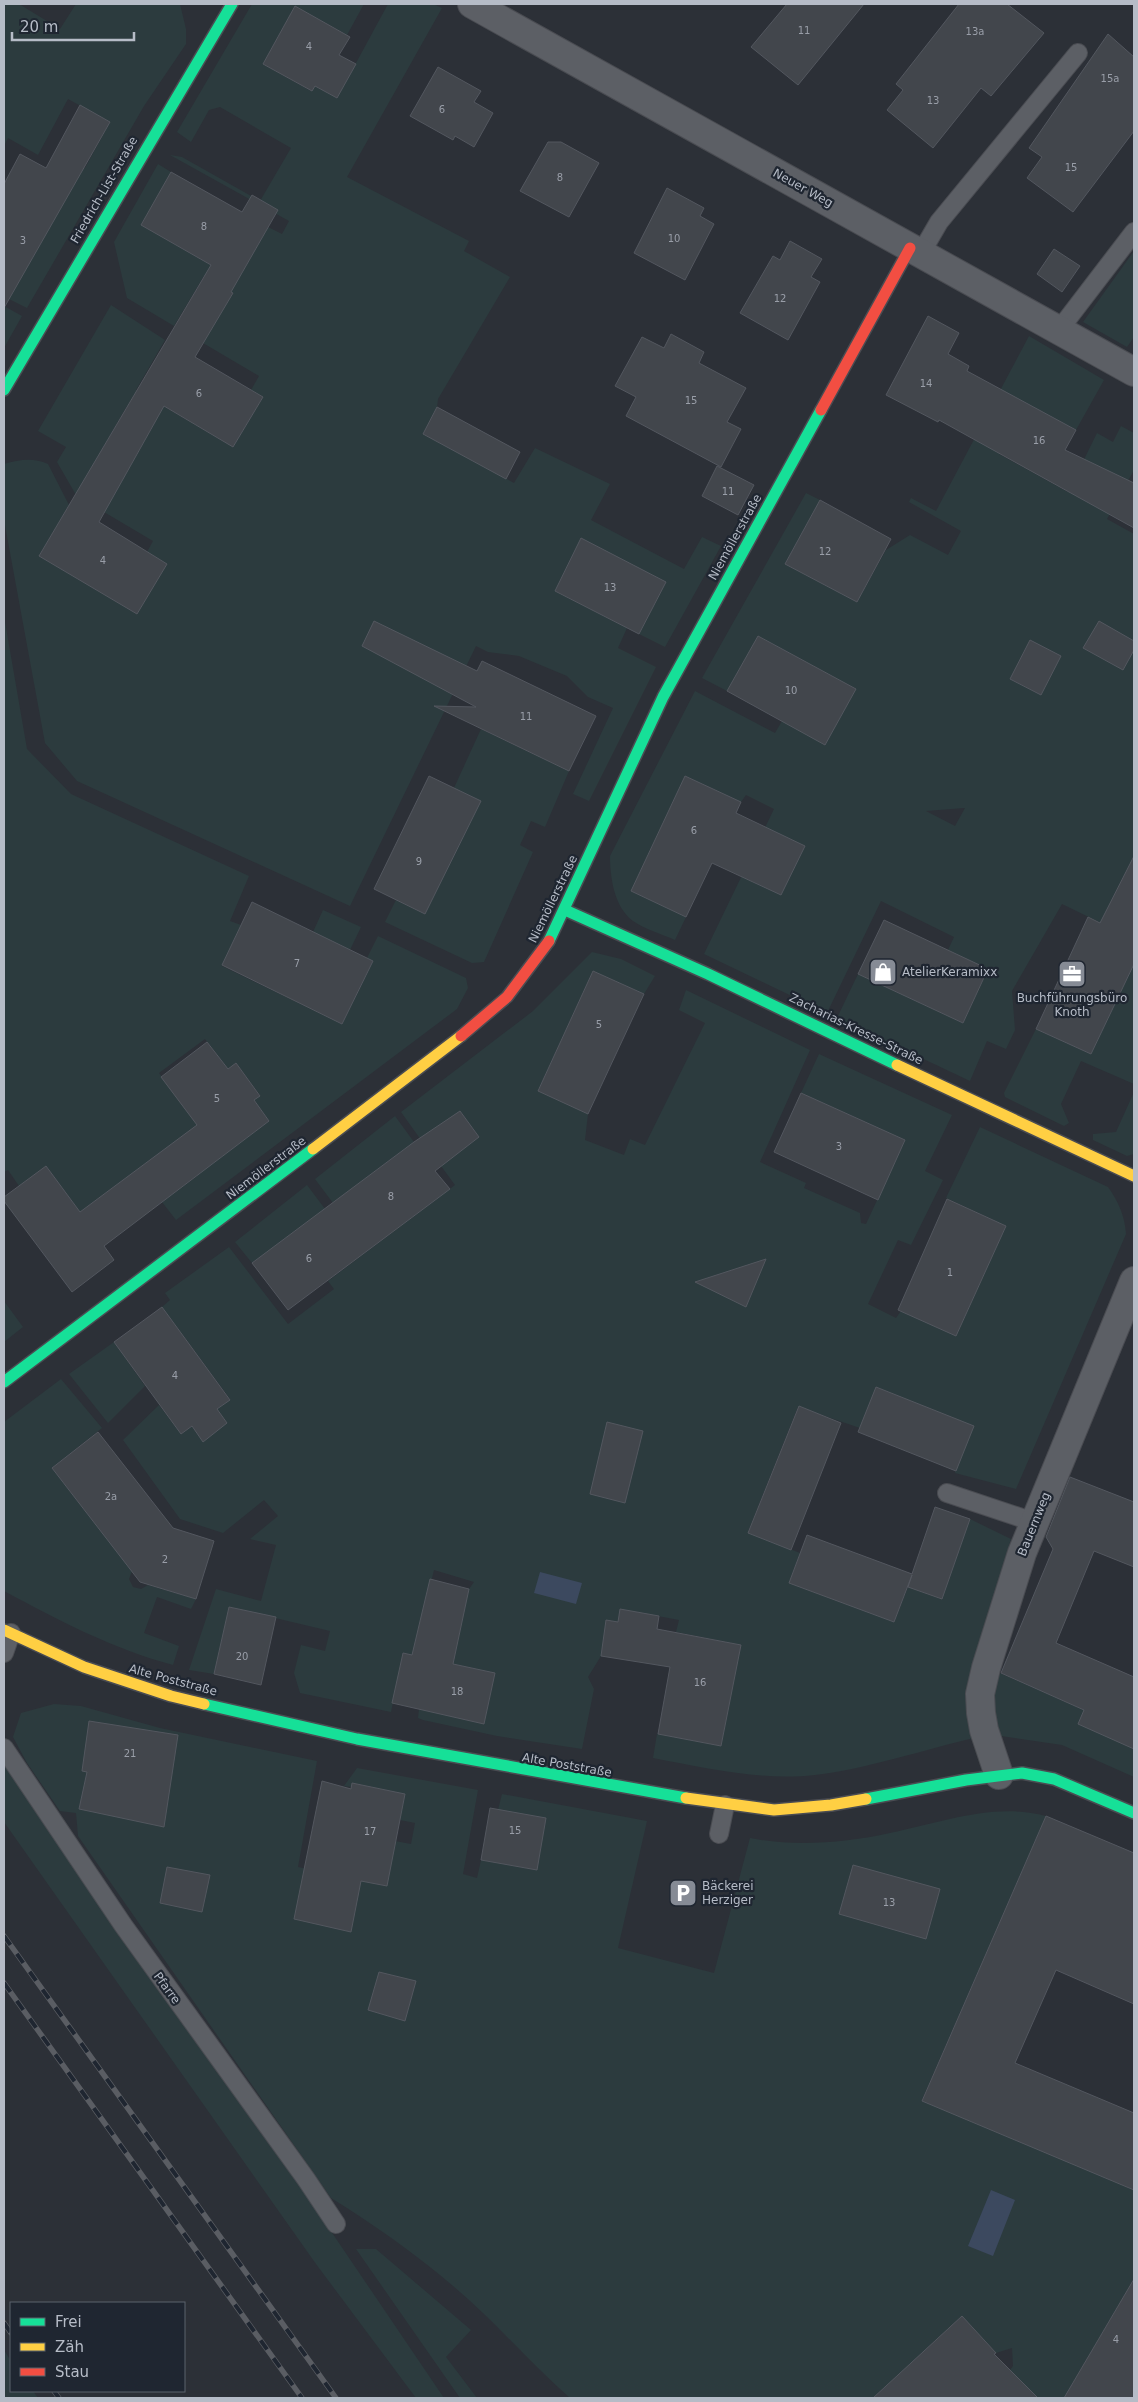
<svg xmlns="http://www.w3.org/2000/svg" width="1138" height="2402" viewBox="0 0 1138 2402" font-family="'DejaVu Sans',sans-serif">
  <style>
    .green { fill: #2c3b3e; fill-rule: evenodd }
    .water { fill: #3c495f }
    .building { fill: #42464c; stroke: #53575f }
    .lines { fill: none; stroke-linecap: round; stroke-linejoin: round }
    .lane-casing { stroke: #4a4c52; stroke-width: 20 }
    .street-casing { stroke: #4a4c52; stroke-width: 30 }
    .fast-casing { stroke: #4a4c52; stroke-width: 14 }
    .slow-casing { stroke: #4a4c52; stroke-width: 14 }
    .jam-casing { stroke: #4a4c52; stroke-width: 14 }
    .lane { stroke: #5c5f65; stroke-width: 18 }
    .street { stroke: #5c5f65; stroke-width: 28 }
    .fast { stroke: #16e098; stroke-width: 11 }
    .slow { stroke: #ffcf43; stroke-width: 11 }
    .jam { stroke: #f24e42; stroke-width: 11 }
    .rail-casing { stroke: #5a5d63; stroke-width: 5.5 }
    .rail { stroke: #1f2631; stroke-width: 4; stroke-dasharray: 11; stroke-linecap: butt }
    .labels { text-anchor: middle; stroke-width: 4.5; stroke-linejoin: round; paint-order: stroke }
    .number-label { font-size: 10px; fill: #999ea8 }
    .street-label { font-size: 12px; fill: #b6bcc7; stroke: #1f2631 }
    .poi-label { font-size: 12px; fill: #b6bcc7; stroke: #1f2631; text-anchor: start }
  </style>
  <rect width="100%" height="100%" fill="#2c3037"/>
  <path class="green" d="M4 4H19L60 29 76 4H180L186 29V44L144 106 27 308 9 299 75 163 85 168 110 122 68 99 38 155 8 138 4 146Z
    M252 4H364L347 35 295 6 263 64 311 91 315 86 337 98 388 4H433L442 8 347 177 469 241 464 251 510 277 438 399 437 407 423 434 514 483 535 448 610 484 591 520 684 569 702 537 721 546 665 647 639 634 666 582 581 539 555 591 627 628 618 648 656 667 589 801 573 794 613 708 588 697 567 676 519 656 488 652 476 646 350 906 77 781 45 743 4 520V464C19 460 32 457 48 464L69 505 39 556 137 614 167 564 147 552 153 541 104 512 155 422 127 406 76 495 57 462 66 447 38 431 111 305 165 340 136 390 233 447 263 397 251 390 259 376 203 343 233 293 204 276 174 326 127 298 114 242 158 164 171 172 141 225 237 280 268 227 282 234 289 221 170 155 182 157 260 201 291 148 220 107 209 110 191 142 177 132Z
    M1134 251V337L1127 347 1083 322Z
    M4 306 22 316 4 348Z
    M1029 336 1104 380 1076 430 1027 404 999 454 1068 492 1097 433 1113 442 1121 426 1134 433V470L1107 519 1134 534V939L1062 904 1012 991 1015 1030 1006 1049 987 1041 970 1081 837 1018 858 974 963 1023 988 970 948 950 954 937 881 901 827 1013 704 954 774 809 746 795 741 802 685 776 631 891 686 917 675 940C662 934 644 929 633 921 614 907 610 877 610 856L695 691 775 733 782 721 855 689 758 636 727 691 702 678 806 493 820 500 785 564 857 602 886 550 910 535 948 555 961 531 909 502 911 498 936 511ZM1030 640 1041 695 1010 679ZM965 808 955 826 926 811 964 808Z
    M4 616 27 749 71 794 249 876 230 921 241 925 222 966 342 1024 373 961 367 958 378 936 466 978 468 988 457 1009 176 1220 162 1202 197 1176 173 1143 80 1212 46 1166 19 1186 8 1170 4 1172ZM205 1039 228 1069 236 1063 260 1095 254 1100 269 1121 221 1157 159 1073Z
    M481 729 569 771 545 827 531 821 520 845 533 852 484 962 472 963 385 922 396 900 425 914 480 801 454 788Z
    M323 910 361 927 350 950 313 932Z
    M592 952 621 959 655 976 644 994 593 971 538 1091 588 1114 585 1140 624 1155 630 1139 645 1145 705 1023 679 1010 686 990 810 1050 760 1162 806 1183 804 1188 860 1213 861 1223 866 1224 905 1140 801 1093 819 1054 952 1115 925 1171 943 1180 911 1245 898 1240 868 1304 896 1318 901 1311 1006 1226 946 1198 980 1127 1108 1187C1118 1201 1125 1216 1126 1234L1016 1489 955 1473 973 1426 876 1387 860 1428 798 1407 748 1532 800 1553 789 1583 894 1622 908 1587 941 1599 970 1519 1011 1539 970 1686 974 1738C923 1750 866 1769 815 1775 760 1781 706 1768 653 1758L657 1734 721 1746 741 1645 676 1632 679 1620 620 1609 618 1622 606 1620 601 1656 588 1677 594 1689 582 1749 497 1736 423 1720 418 1718 419 1709 484 1724 495 1673 453 1664 469 1589 474 1582 434 1570 413 1655 403 1653 391 1712 300 1693 294 1673 301 1645 325 1651 330 1631 229 1607 214 1674 189 1670 216 1589 261 1601 276 1545 250 1539 278 1516 264 1500 223 1533 180 1519 123 1440 159 1405 181 1434 192 1426 203 1441 227 1423 217 1409 230 1399 162 1307 170 1300 165 1293 229 1247 288 1324 334 1289 328 1281 455 1185 441 1166 479 1137 460 1111 421 1140 401 1112 533 1011Z
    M1134 964V1084L1081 1061 1061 1104 1069 1123 1064 1126 1005 1097 1004 1093 1036 1029 1091 1054Z
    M1134 1092V1154L1127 1156 1093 1140V1134L1116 1132Z
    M395 1116 414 1142 333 1203 315 1179Z
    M307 1185 325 1209 252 1263 235 1242Z
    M4 1301 23 1327 4 1342Z
    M114 1342 145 1386 108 1423 69 1374Z
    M61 1379 102 1428 52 1468 132 1571 129 1579 133 1587 141 1589 148 1585 196 1599 191 1609 157 1597 144 1633 179 1646 173 1665C113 1649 58 1620 4 1591V1422Z
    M1000 1673 1084 1710 1134 1747V1777L1062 1745 1001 1736C991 1714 991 1695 1000 1673Z
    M54 1704 81 1706 160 1728 317 1761 298 1867 386 1886 395 1841 411 1844 415 1823 400 1820 405 1794 352 1783 351 1787 344 1786 357 1768 478 1790 463 1874 477 1878 481 1860 537 1870 498 1810 502 1794 647 1821 618 1948 714 1973 750 1838C794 1847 845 1843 890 1833 940 1823 995 1802 1046 1816L922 2100 1134 2190V2297L1123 2314 1116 2310 1071 2386 1091 2398H1038L1010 2370 1013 2366 1012 2348 996 2353 962 2316 873 2398H570C539 2371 512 2341 483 2313 437 2269 384 2231 331 2198L78 1836 76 1813 60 1811 27 1763 13 1737 21 1713Z
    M4 1765 301 2187 444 2398H416L316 2264 4 1822Z
    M356 2249H376L471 2330 446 2357 477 2398H460Z
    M4 2350 11 2361V2391H33L38 2398H4Z"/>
  <path class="water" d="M540 1572 582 1583 576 1604 534 1593Z
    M991 2190 1015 2200 993 2256 968 2246Z"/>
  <path class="building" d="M787 4H864L798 85 751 47Z
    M959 4H1007L1044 33 991 96 981 88 933 148 887 110 903 90 896 84Z
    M295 6 350 37 339 55 356 64 337 98 315 86 312 91 263 64Z
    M1108 34 1134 57V131L1073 212 1027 178 1042 157 1029 148Z
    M438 67 481 91 474 102 493 113 474 147 455 136 453 140 410 116Z
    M80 105 110 122 4 308V184L20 154 46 168Z
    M548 142H561L599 163 569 217 520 191Z
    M171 172 242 212 252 195 278 210 231 292 233 293 195 357 263 397 233 447 164 406 99 522 167 564 137 614 39 556 211 265 141 225Z
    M667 188 704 208 700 216 714 224 685 280 634 253Z
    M790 241 822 259 811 277 820 282 788 340 740 313 773 256 780 260Z
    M1054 249 1080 266 1062 292 1037 274Z
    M928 316 959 333 948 354 969 366 967 371 1076 430 1065 450 1134 483V528L939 420 938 422 886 395Z
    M671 334 704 352 699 363 746 388 727 422 741 429 721 467 626 416 636 397 615 386 642 337 664 348Z
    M437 407 520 452 506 479 423 434Z
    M717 466 754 485 738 515 702 496Z
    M820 500 891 539 857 602 785 564Z
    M581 538 666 582 639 634 555 591Z
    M374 621 477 671 482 661 596 716 569 771 434 706 476 707 362 646Z
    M1099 621 1134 641V650L1123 670 1083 648Z
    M758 636 856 689 825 745 727 691Z
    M1030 640 1061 656 1041 695 1010 679Z
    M429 776 481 801 425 914 374 889Z
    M685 776 741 802 736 813 805 846 781 895 712 863 686 917 631 891Z
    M1134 856V964L1091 1054 1036 1029 1088 917 1100 923Z
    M252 902 373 961 342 1024 222 965Z
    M884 920 988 969 963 1023 858 974Z
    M593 971 644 994 588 1114 538 1091Z
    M207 1042 228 1069 236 1063 260 1096 254 1100 269 1121 104 1246 114 1260 72 1292 4 1201V1197L46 1166 80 1212 197 1125 161 1077Z
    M801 1093 905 1140 878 1200 774 1152Z
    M460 1111 479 1137 435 1171 450 1189 288 1310 252 1263 414 1142Z
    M947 1199 1006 1226 956 1336 898 1310Z
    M766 1259 746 1307 695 1282Z
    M162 1307 230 1400 217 1409 227 1423 203 1442 192 1426 181 1434 114 1342Z
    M876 1387 974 1426 956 1471 858 1432Z
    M799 1406 841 1423 791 1550 748 1533Z
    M607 1422 643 1431 625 1503 590 1494Z
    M98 1432 173 1528 214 1541 196 1599 140 1582 52 1468Z
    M1070 1477 1134 1502V1567L1094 1551 1056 1643 1134 1677V1749L1078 1724 1084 1710 1001 1673 1053 1549 1046 1537Z
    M935 1507 970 1519 942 1599 908 1587 912 1575 894 1622 789 1583 807 1535 912 1574Z
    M430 1579 469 1589 453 1664 495 1673 484 1724 392 1703 403 1653 412 1655Z
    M229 1607 276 1617 261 1685 214 1674Z
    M620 1609 659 1616 657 1629 741 1645 721 1746 658 1734 670 1667 601 1656 606 1620 618 1622Z
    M89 1721 178 1735 164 1827 79 1809 87 1772 82 1771Z
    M322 1781 351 1789 352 1783 405 1794 387 1886 361 1881 351 1932 294 1919Z
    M490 1808 546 1818 537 1870 481 1860Z
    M1046 1816 1134 1853V2004L1056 1970 1015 2063 1134 2113V2190L922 2101Z
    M853 1865 940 1889 926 1939 839 1914Z
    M167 1867 210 1875 202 1912 160 1903Z
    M379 1972 416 1981 405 2021 368 2010Z
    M1134 2279V2398H1064Z
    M962 2316 996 2353 994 2354 1038 2398H873Z"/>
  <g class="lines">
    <defs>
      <path id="lane" d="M921 253 939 222 1078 53
        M1059 330 1134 232
        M947 1493 1034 1522
        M4 1653 11 1633
        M4 1748 123 1925 306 2179 336 2224
        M719 1834 725 1805"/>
      <path id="street" d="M472 4 1134 372
        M999 1775 984 1730 981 1713 980 1694 986 1668 1022 1553 1134 1281"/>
      <path id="fast" d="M4 390 232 4
        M565 910 708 974 897 1065
        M549 941 663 697 821 410
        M4 1382 313 1149
        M204 1704 357 1739 686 1798
        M866 1799 966 1780 1022 1773 1054 1779 1134 1813"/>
      <path id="slow" d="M897 1065 1134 1176
        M313 1149 461 1036
        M4 1630 84 1667 171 1696 204 1704
        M686 1798 774 1810 831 1805 866 1799"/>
      <path id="jam" d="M821 410 910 248
        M461 1036 507 997 549 941"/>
    </defs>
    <use href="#lane" class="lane-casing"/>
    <use href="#street" class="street-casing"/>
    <use href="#fast" class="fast-casing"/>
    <use href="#slow" class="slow-casing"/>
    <use href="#jam" class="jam-casing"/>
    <use href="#lane" class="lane"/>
    <use href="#street" class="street"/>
    <use href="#fast" class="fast"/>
    <use href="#slow" class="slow"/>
    <use href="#jam" class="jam"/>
    <defs>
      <path id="rail" d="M4 1936 336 2398
        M4 1983 302 2398
        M4 2323 11 2333
        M54 2391 59 2398"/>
    </defs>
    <use href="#rail" class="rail-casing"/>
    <use href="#rail" class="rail"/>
  </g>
  <defs>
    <symbol id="shop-square" viewBox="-11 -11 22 22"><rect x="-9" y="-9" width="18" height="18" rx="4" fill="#868b95" stroke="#1f2631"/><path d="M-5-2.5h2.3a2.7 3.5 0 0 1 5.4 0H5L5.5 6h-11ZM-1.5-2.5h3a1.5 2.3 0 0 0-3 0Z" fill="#fff"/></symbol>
    <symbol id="office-square" viewBox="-11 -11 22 22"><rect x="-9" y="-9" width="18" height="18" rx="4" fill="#868b95" stroke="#1f2631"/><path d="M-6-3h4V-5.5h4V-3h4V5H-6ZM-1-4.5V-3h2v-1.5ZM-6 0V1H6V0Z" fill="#fff"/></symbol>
    <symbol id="parking-square" viewBox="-11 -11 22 22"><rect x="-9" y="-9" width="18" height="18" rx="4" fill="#868b95" stroke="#1f2631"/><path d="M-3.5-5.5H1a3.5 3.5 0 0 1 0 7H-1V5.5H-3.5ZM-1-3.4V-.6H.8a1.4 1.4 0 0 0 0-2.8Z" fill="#fff"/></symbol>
  </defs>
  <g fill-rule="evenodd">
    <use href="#shop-square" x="867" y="956" width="32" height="32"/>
    <use href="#office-square" x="1056" y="958" width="32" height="32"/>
    <use href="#parking-square" x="667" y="1877" width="32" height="32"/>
  </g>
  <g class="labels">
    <g class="number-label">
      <text x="804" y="34">11</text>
      <text x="975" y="35">13a</text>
      <text x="309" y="50">4</text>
      <text x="1110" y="82">15a</text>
      <text x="933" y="104">13</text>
      <text x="442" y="113">6</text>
      <text x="1071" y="171">15</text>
      <text x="560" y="181">8</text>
      <text x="204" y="230">8</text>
      <text x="674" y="242">10</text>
      <text x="23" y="244">3</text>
      <text x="780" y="302">12</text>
      <text x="926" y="387">14</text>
      <text x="199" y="397">6</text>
      <text x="691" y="404">15</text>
      <text x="1039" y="444">16</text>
      <text x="728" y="495">11</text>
      <text x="825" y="555">12</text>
      <text x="103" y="564">4</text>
      <text x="610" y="591">13</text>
      <text x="791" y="694">10</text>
      <text x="526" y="720">11</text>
      <text x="694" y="834">6</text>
      <text x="419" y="865">9</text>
      <text x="297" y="967">7</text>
      <text x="599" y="1028">5</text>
      <text x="217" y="1102">5</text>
      <text x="839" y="1150">3</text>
      <text x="391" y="1200">8</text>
      <text x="309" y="1262">6</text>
      <text x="950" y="1276">1</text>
      <text x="175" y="1379">4</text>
      <text x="111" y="1500">2a</text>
      <text x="165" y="1563">2</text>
      <text x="242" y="1660">20</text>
      <text x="700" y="1686">16</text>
      <text x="457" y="1695">18</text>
      <text x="130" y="1757">21</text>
      <text x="515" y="1834">15</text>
      <text x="370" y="1835">17</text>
      <text x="889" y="1906">13</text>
      <text x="1116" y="2343">4</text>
    </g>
    <g class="street-label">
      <text transform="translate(803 188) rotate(29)" y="4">Neuer Weg</text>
      <text transform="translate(104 190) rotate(-60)" y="4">Friedrich-List-Straße</text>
      <text transform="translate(735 537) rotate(-61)" y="4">Niemöllerstraße</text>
      <text transform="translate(553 899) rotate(-64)" y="4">Niemöllerstraße</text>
      <text transform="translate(856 1029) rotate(26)" y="4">Zacharias-Kresse-Straße</text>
      <text transform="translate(266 1168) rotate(-37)" y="4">Niemöllerstraße</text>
      <text transform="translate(1034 1524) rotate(-68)" y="4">Bauernweg</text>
      <text transform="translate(173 1680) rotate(15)" y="4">Alte Poststraße</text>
      <text transform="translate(567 1765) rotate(10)" y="4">Alte Poststraße</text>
      <text transform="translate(167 1988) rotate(54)" y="4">Pfarre</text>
    </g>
    <g class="poi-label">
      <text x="902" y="976">AtelierKeramixx</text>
      <text x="1072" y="1002" text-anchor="middle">Buchführungsbüro<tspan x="1072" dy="14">Knoth</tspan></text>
      <text x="702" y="1890">Bäckerei<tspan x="702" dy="14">Herziger</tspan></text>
    </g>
  </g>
  <rect width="1138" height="2402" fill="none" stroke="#b6bcc7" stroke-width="10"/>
  <rect x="10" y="2302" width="175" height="90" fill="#1f2631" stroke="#5b626d"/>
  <rect x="20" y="2318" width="25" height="8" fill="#16e098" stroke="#5b626d"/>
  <text x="55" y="2327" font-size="15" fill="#b6bcc7">Frei</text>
  <rect x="20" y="2343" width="25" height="8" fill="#ffcf43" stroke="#5b626d"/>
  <text x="55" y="2352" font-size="15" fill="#b6bcc7">Zäh</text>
  <rect x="20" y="2368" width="25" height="8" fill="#f24e42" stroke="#5b626d"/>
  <text x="55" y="2377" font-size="15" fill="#b6bcc7">Stau</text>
  <path d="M12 32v8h122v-8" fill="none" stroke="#b6bcc7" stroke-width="2.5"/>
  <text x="20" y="32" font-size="15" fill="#b6bcc7" stroke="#1f2631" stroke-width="4" paint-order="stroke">20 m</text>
</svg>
